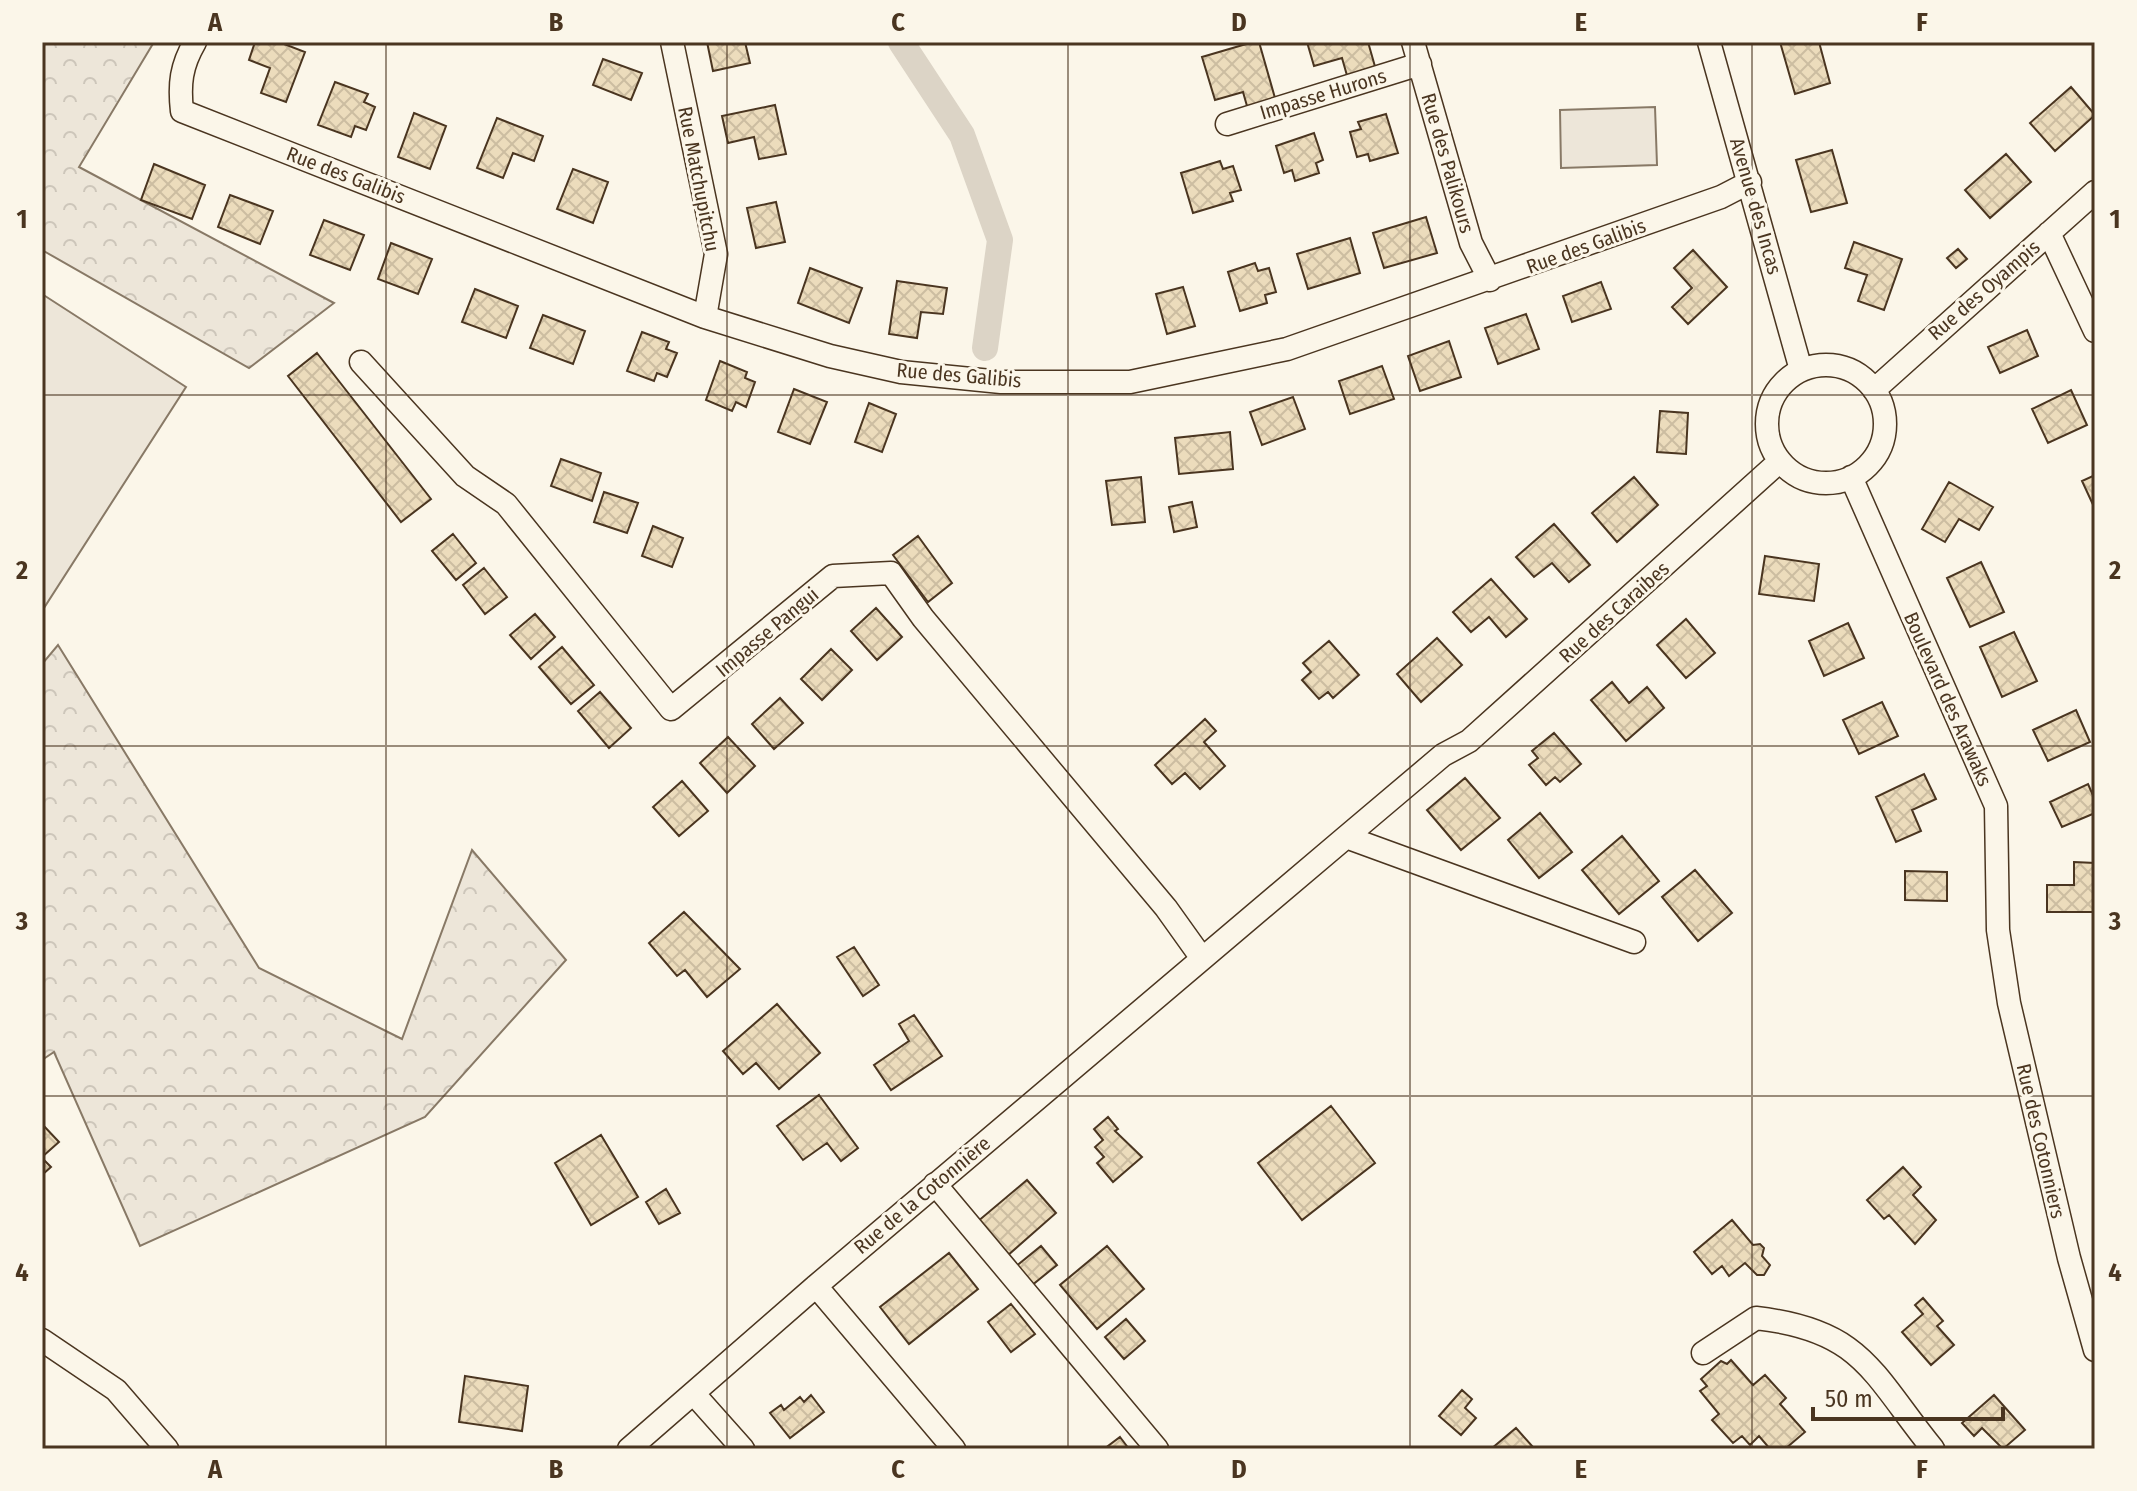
<svg xmlns="http://www.w3.org/2000/svg" width="2137" height="1491" viewBox="0 0 2137 1491" font-family="'Fira Sans Condensed',sans-serif">
  <style>
    .forest { fill: url(#forest-crowns); stroke: #887966; stroke-width: 2 }
    .garden { fill: #ede6d9; stroke: #887966; stroke-width: 2 }
    .lines { fill: none; stroke-linecap: round; stroke-linejoin: round }
    .canal { stroke: #dcd4c6; stroke-width: 26 }
    .building { fill: url(#building-cross-hatch); stroke: #4a3520; stroke-width: 2 }
    .street-casing { stroke: #4a3520; stroke-width: 25 }
    .street { stroke: #fbf6e9; stroke-width: 22 }
    .grid { fill: none; stroke: #4a3520; stroke-width: 2; stroke-opacity: 0.55 }
    .labels { text-anchor: middle; stroke-width: 6; stroke-linejoin: round; paint-order: stroke }
    .street-label { font-size: 20px; fill: #4a3520; stroke: #fbf6e9 }
    .neatline { fill: none; stroke: #4a3520; stroke-width: 3 }
    .grid-label { font-size: 26px; text-anchor: middle; font-weight: bold; fill: #4a3520 }
  </style>
  <defs>
    <pattern id="forest-crowns" width="20" height="18" patternUnits="userSpaceOnUse" patternTransform="scale(2)"><rect width="20" height="18" fill="#ede6d9"/><path d="M2 6a3 3 0 1 1 6 0M12 15a3 3 0 1 1 6 0" fill="none" stroke="#cdc6ba"/></pattern>
    <pattern id="building-cross-hatch" width="8" height="8" patternUnits="userSpaceOnUse" patternTransform="scale(2)"><rect width="8" height="8" fill="#ecdcbc"/><path d="M0 0l8 8M0 8l8-8" fill="none" stroke="#ccbda1"/></pattern>
  </defs>
  <rect width="100%" height="100%" fill="#fbf6e9"/>
  <path class="forest" d="M42 42H154L79 167 334 303 249 368 42 250Z
    M58 645 259 968 402 1039 472 850 566 960 425 1117 140 1246 54 1052 42 1060V664Z"/>
  <path class="garden" d="M1655 107 1657 165 1561 168 1560 110Z
    M42 294 186 387 42 611Z"/>
  <g class="lines">
    <path class="canal" d="M901 42 962 135 1000 240 985 348"/>
  </g>
  <path class="building" d="M255 42H279L305 52 286 102 261 93 270 68 249 60Z
    M707 42H745L750 63 713 71Z
    M1253 42H1259L1277 105 1249 113 1243 92 1215 100 1202 57Z
    M1307 42H1368L1376 70 1348 79 1342 58 1314 66Z
    M1780 42H1819L1830 83 1795 94Z
    M603 59 642 73 631 100 593 85Z
    M335 82 368 94 364 102 375 107 366 130 355 126 351 137 318 125Z
    M2071 87 2095 115 2055 151 2030 123Z
    M775 105 786 154 759 159 754 137 728 143 722 116Z
    M414 113 446 126 430 169 398 157Z
    M1386 114 1398 153 1370 161 1368 154 1357 157 1350 132 1361 129 1358 122Z
    M497 118 543 136 534 161 513 153 503 178 477 168Z
    M1314 133 1323 160 1316 163 1319 173 1295 181 1292 170 1284 173 1276 146Z
    M1832 150 1847 203 1811 212 1796 160Z
    M2006 154 2031 182 1990 218 1965 190Z
    M1220 161 1223 169 1233 166 1241 190 1230 193 1233 201 1193 213 1181 173Z
    M154 164 205 185 192 219 141 200Z
    M573 169 608 182 593 223 557 209Z
    M230 195 273 211 260 244 218 227Z
    M776 202 785 242 756 248 747 208Z
    M1426 217 1437 253 1384 268 1373 233Z
    M324 220 364 235 350 270 310 255Z
    M1350 238 1360 273 1308 289 1297 254Z
    M1854 242 1902 259 1884 310 1858 301 1867 275 1845 268Z
    M391 243 432 259 418 294 378 279Z
    M1958 249 1967 259 1956 268 1947 258Z
    M1693 250 1727 287 1688 324 1672 307 1692 288 1674 268Z
    M1255 263 1258 271 1269 268 1276 292 1265 295 1267 303 1240 311 1228 272Z
    M810 268 862 288 849 323 798 303Z
    M897 281 947 288 943 314 921 312 917 338 889 334Z
    M1601 282 1611 309 1572 322 1563 296Z
    M1183 287 1195 326 1167 334 1156 294Z
    M475 289 518 306 506 338 462 322Z
    M1526 314 1539 349 1498 364 1485 328Z
    M543 315 585 331 573 364 530 348Z
    M2027 330 2038 356 2000 373 1988 347Z
    M642 332 669 342 666 349 677 353 667 377 657 373 654 381 627 371Z
    M1449 341 1461 377 1420 391 1408 356Z
    M317 353 431 499 401 522 288 376Z
    M720 361 747 372 745 378 755 382 746 407 736 402 732 411 706 400Z
    M1382 366 1394 399 1350 414 1339 381Z
    M794 389 827 402 810 444 778 432Z
    M2071 390 2087 425 2048 443 2032 409Z
    M1293 397 1305 429 1262 445 1250 412Z
    M869 403 896 414 882 452 855 442Z
    M1660 411 1688 413 1686 454 1657 452Z
    M1230 432 1233 469 1179 474 1175 438Z
    M561 459 601 473 592 501 551 486Z
    M2095 475V509L2082 481Z
    M1141 477 1145 522 1112 525 1106 481Z
    M1634 477 1658 505 1617 542 1592 513Z
    M1949 482 1993 507 1979 530 1959 519 1945 542 1922 529Z
    M604 492 638 503 627 533 594 522Z
    M1192 502 1197 527 1174 532 1169 507Z
    M1554 524 1590 565 1569 582 1552 563 1534 577 1516 557Z
    M653 526 683 538 672 567 642 556Z
    M453 534 476 563 456 580 432 551Z
    M918 536 952 583 928 602 893 555Z
    M1765 556 1819 564 1814 601 1759 594Z
    M1981 562 2004 612 1970 627 1947 578Z
    M484 568 507 597 485 614 463 585Z
    M1491 579 1527 619 1506 637 1489 617 1471 632 1453 612Z
    M876 608 902 637 877 660 851 631Z
    M535 614 555 637 531 659 510 635Z
    M1686 619 1715 653 1686 678 1657 645Z
    M1848 623 1864 658 1824 676 1809 641Z
    M2014 632 2037 681 2002 697 1980 647Z
    M1437 638 1462 665 1421 702 1397 674Z
    M1329 641 1359 675 1333 698 1328 692 1319 699 1302 680 1311 672 1303 663Z
    M562 647 594 685 571 704 539 667Z
    M831 649 852 670 822 700 801 679Z
    M1612 682 1629 703 1647 687 1664 708 1626 741 1591 700Z
    M600 692 631 728 609 748 578 711Z
    M780 698 803 723 774 749 752 724Z
    M1882 702 1898 736 1859 754 1843 720Z
    M2076 710 2090 742 2048 761 2033 730Z
    M1205 719 1216 731 1204 742 1225 766 1200 789 1185 773 1172 784 1155 765Z
    M1554 733 1581 764 1560 782 1555 777 1546 785 1529 765 1538 758 1532 751Z
    M728 737 755 766 727 793 700 763Z
    M1924 774 1936 799 1912 810 1921 831 1896 842 1876 797Z
    M1465 778 1500 818 1461 850 1427 810Z
    M682 781 708 811 679 836 653 807Z
    M2088 784 2095 800V813L2062 827 2050 802Z
    M1540 813 1572 852 1539 878 1508 840Z
    M1622 836 1659 881 1619 914 1582 870Z
    M2074 862 2095 863V912H2047V885H2074Z
    M1695 870 1732 913 1698 941 1662 897Z
    M1905 871 1947 872V901L1905 900Z
    M684 912 740 969 707 997 685 970 677 976 649 943Z
    M854 947 879 985 863 996 837 957Z
    M777 1004 820 1053 779 1089 756 1063 743 1074 723 1051Z
    M914 1015 942 1056 891 1090 874 1065 909 1041 899 1024Z
    M819 1095 858 1148 841 1161 827 1143 803 1160 777 1126Z
    M1331 1106 1375 1163 1302 1220 1258 1163Z
    M1108 1117 1118 1129 1115 1131 1142 1157 1113 1182 1097 1163 1104 1157 1095 1147 1103 1140 1094 1129Z
    M42 1124 59 1142 42 1157Z
    M601 1135 638 1197 591 1225 555 1163Z
    M42 1158 51 1167 42 1175Z
    M1903 1167 1921 1187 1913 1195 1936 1220 1915 1244 1889 1215 1884 1219 1867 1200Z
    M1027 1180 1056 1213 1007 1256 977 1222Z
    M666 1189 680 1213 659 1224 646 1202Z
    M1732 1220 1753 1245 1760 1244 1764 1248 1762 1256 1770 1265 1764 1275H1757L1745 1263 1729 1276 1722 1266 1712 1274 1694 1252Z
    M1041 1246 1057 1265 1026 1290 1010 1271Z
    M1107 1246 1144 1289 1097 1329 1060 1285Z
    M949 1253 978 1289 909 1344 880 1307Z
    M1923 1298 1943 1321 1937 1326 1954 1345 1931 1365 1902 1332 1923 1314 1915 1305Z
    M1011 1304 1035 1334 1011 1352 988 1322Z
    M1126 1319 1145 1341 1124 1359 1105 1337Z
    M1731 1360 1753 1385 1765 1375 1786 1398 1780 1404 1805 1432 1785 1449H1770L1759 1436 1750 1445 1742 1436 1733 1443 1712 1420 1719 1414 1700 1391 1707 1386 1701 1379 1721 1361 1727 1364Z
    M465 1376 528 1386 522 1431 459 1422Z
    M1462 1390 1472 1399 1465 1408 1476 1418 1461 1435 1439 1416Z
    M811 1395 824 1412 790 1438 770 1413 781 1405 784 1410 800 1397 804 1402Z
    M1994 1395 2025 1430 2003 1449 1982 1428 1974 1436 1962 1423Z
    M1516 1428 1533 1447 1530 1449H1491Z
    M1120 1437 1129 1449H1104Z"/>
  <g class="lines">
    <defs>
      <path id="street" d="M195 42C181 66 179 84 182 111L705 317 830 356 901 372 1001 382H1130L1287 349 1721 197 1750 182
        M672 42 716 254 705 317
        M1413 42 1471 243 1490 280
        M1709 42 1801 370
        M1227 124 1420 64
        M2049 233 2095 331
        M361 362 465 476 506 504 671 709 833 576 891 573 923 618 1166 908 1201 957
        M1767 424a59 59 0 1 1 118 0a59 59 0 1 1-118 0Z
        M1874 390 2095 192
        M1851 477 1996 806 1998 930 2009 1003 2069 1258 2095 1350
        M1346 837 1443 755 1469 741 1780 461
        M935 1184 1157 1449
        M816 1286 954 1449
        M42 1340 116 1390 167 1449
        M1703 1353 1756 1318C1863 1330 1872 1374 1933 1449
        M694 1394 743 1449
        M629 1449 816 1286 1346 837 1634 942"/>
    </defs>
    <use href="#street" class="street-casing"/>
    <use href="#street" class="street"/>
  </g>
  <path class="grid" d="M386 42V1449M727 42V1449M1068 42V1449M1410 42V1449M1752 42V1449M42 395H2095M42 746H2095M42 1096H2095"/>
  <g class="labels">
    <g class="street-label">
      <text transform="translate(1323 94) rotate(-17)" y="7">Impasse Hurons</text>
      <text transform="translate(1448 163) rotate(74)" y="7">Rue des Palikours</text>
      <text transform="translate(346 175) rotate(21)" y="7">Rue des Galibis</text>
      <text transform="translate(699 179) rotate(79)" y="7">Rue Matchupitchu</text>
      <text transform="translate(1756 206) rotate(74)" y="7">Avenue des Incas</text>
      <text transform="translate(1586 246) rotate(-20)" y="7">Rue des Galibis</text>
      <text transform="translate(1984 290) rotate(-41)" y="7">Rue des Oyampis</text>
      <text transform="translate(959 375) rotate(5)" y="7">Rue des Galibis</text>
      <text transform="translate(1614 612) rotate(-42)" y="7">Rue des Caraibes</text>
      <text transform="translate(767 632) rotate(-40)" y="7">Impasse Pangui</text>
      <text transform="translate(1948 699) rotate(66)" y="7">Boulevard des Arawaks</text>
      <text transform="translate(2041 1141) rotate(77)" y="7">Rue des Cotonniers</text>
      <text transform="translate(922 1195) rotate(-40)" y="7">Rue de la Cotonnière</text>
    </g>
  </g>
  <rect width="2137" height="1491" fill="none" stroke="#fbf6e9" stroke-width="88"/>
  <path d="M1813 1407v12h190v-12" fill="none" stroke="#4a3520" stroke-width="4"/>
  <text x="1825" y="1407" font-size="24" fill="#4a3520" stroke="#fbf6e9" stroke-width="6" paint-order="stroke">50 m</text>
  <rect x="44" y="44" width="2049" height="1403" class="neatline"/>
  <g class="grid-label">
    <text x="215" y="31">A</text>
    <text x="556" y="31">B</text>
    <text x="898" y="31">C</text>
    <text x="1239" y="31">D</text>
    <text x="1581" y="31">E</text>
    <text x="1922" y="31">F</text>
    <text x="22" y="228">1</text>
    <text x="2115" y="228">1</text>
    <text x="22" y="579">2</text>
    <text x="2115" y="579">2</text>
    <text x="22" y="930">3</text>
    <text x="2115" y="930">3</text>
    <text x="22" y="1281">4</text>
    <text x="2115" y="1281">4</text>
    <text x="215" y="1478">A</text>
    <text x="556" y="1478">B</text>
    <text x="898" y="1478">C</text>
    <text x="1239" y="1478">D</text>
    <text x="1581" y="1478">E</text>
    <text x="1922" y="1478">F</text>
  </g>
</svg>
